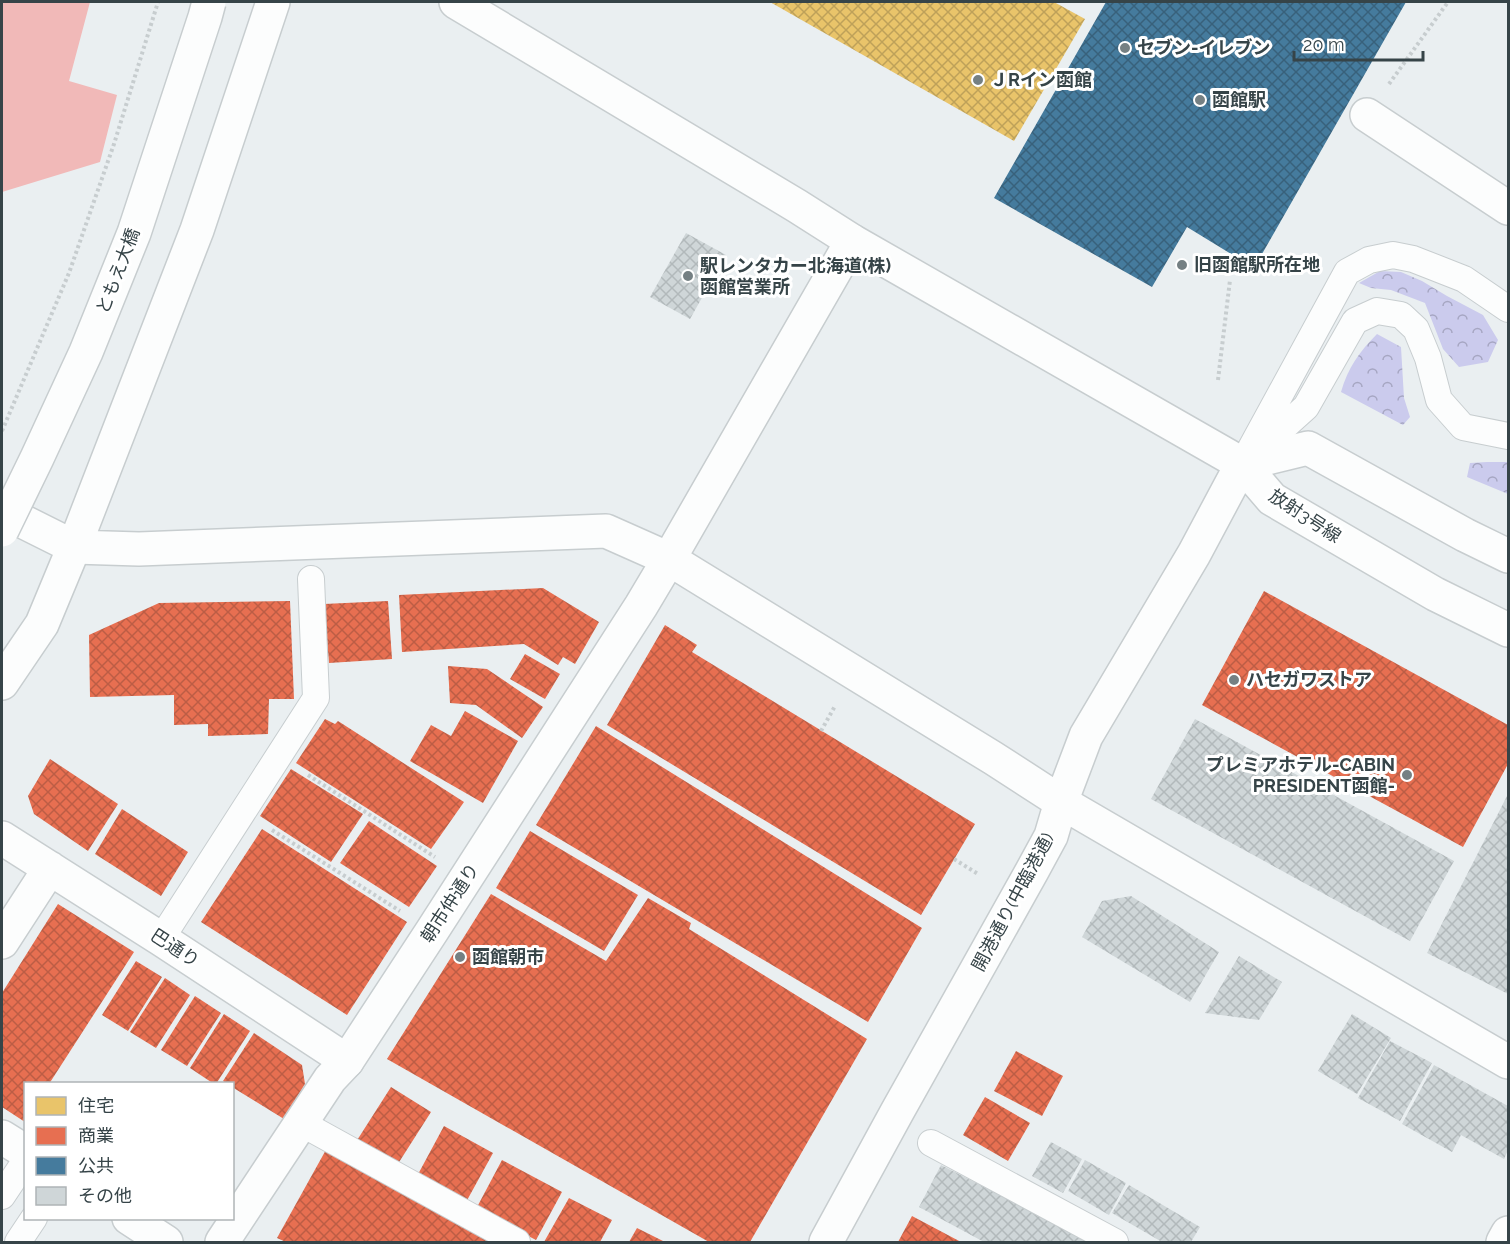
<svg xmlns="http://www.w3.org/2000/svg" width="1510" height="1244" viewBox="0 0 1510 1244" font-family="Raleway,'Noto Sans JP',sans-serif">
  <style>
    .forest { fill: url(#forest-crowns) }
    .water { fill: #f1b9b8 }
    .homes { fill: url(#homes-cross-hatch) }
    .shops { fill: url(#shops-cross-hatch) }
    .public { fill: url(#public-cross-hatch) }
    .building { fill: url(#building-cross-hatch) }
    .lines { fill: none; stroke-linecap: round; stroke-linejoin: round }
    .service-casing { stroke: #c7cdcf; stroke-width: 28 }
    .pedestrian-casing { stroke: #c7cdcf; stroke-width: 36 }
    .minor-casing { stroke: #c7cdcf; stroke-width: 36 }
    .tertiary-casing { stroke: #c7cdcf; stroke-width: 36 }
    .path { stroke: #c7cdcf; stroke-width: 4; stroke-dasharray: 3 3; stroke-linecap: butt }
    .service { stroke: #fcfdfd; stroke-width: 26 }
    .pedestrian { stroke: #fcfdfd; stroke-width: 33 }
    .minor { stroke: #fcfdfd; stroke-width: 33 }
    .tertiary { stroke: #fcfdfd; stroke-width: 33 }
    .tertiary-bridge-casing { stroke: #c7cdcf; stroke-width: 36; stroke-linecap: butt }
    .tertiary-bridge { stroke: #fcfdfd; stroke-width: 33 }
    .poi-dot { fill: #758083; stroke: #fff; stroke-width: 2 }
    .labels { text-anchor: middle; stroke-width: 6; stroke-linejoin: round; paint-order: stroke }
    .poi-label { font-size: 18px; font-weight: bold; fill: #364448; stroke: #fff; text-anchor: start }
    .street-label { font-size: 18px; fill: #364448; stroke: #fff }
  </style>
  <defs>
    <pattern id="forest-crowns" width="20" height="18" patternUnits="userSpaceOnUse" patternTransform="scale(1.5)"><rect width="20" height="18" fill="#cbcbed"/><path d="M2 6a3 3 0 1 1 6 0M12 15a3 3 0 1 1 6 0" fill="none" stroke="#a6a6c2"/></pattern>
    <pattern id="homes-cross-hatch" width="8" height="8" patternUnits="userSpaceOnUse" patternTransform="scale(1.5)"><rect width="8" height="8" fill="#e9c46a"/><path d="M0 0l8 8M0 8l8-8" fill="none" stroke="#bea159"/></pattern>
    <pattern id="shops-cross-hatch" width="8" height="8" patternUnits="userSpaceOnUse" patternTransform="scale(1.5)"><rect width="8" height="8" fill="#e76f51"/><path d="M0 0l8 8M0 8l8-8" fill="none" stroke="#bc5d45"/></pattern>
    <pattern id="public-cross-hatch" width="8" height="8" patternUnits="userSpaceOnUse" patternTransform="scale(1.5)"><rect width="8" height="8" fill="#457b9d"/><path d="M0 0l8 8M0 8l8-8" fill="none" stroke="#38617b"/></pattern>
    <pattern id="building-cross-hatch" width="8" height="8" patternUnits="userSpaceOnUse" patternTransform="scale(1.5)"><rect width="8" height="8" fill="#cfd6d8"/><path d="M0 0l8 8M0 8l8-8" fill="none" stroke="#b2b9bb"/></pattern>
  </defs>
  <rect width="100%" height="100%" fill="#eaeff1"/>
  <path class="forest" d="M1380 271 1401 272 1422 281 1447 296 1483 315 1498 340 1488 362 1459 367 1443 349 1425 303 1391 290 1371 288 1359 283Z
    M1377 334 1401 347 1404 398 1410 417 1403 425 1341 392C1348 368 1359 352 1377 334Z
    M1487 462H1508V494L1467 477 1470 463Z"/>
  <path class="water" d="M2 2H90L69 81 117 95 100 162 2 192Z"/>
  <path class="homes" d="M770 2H1054L1085 19 1014 141Z"/>
  <path class="shops" d="M543 588 599 622 575 664 563 657 558 665 524 644 402 652 399 595Z
    M1264 591 1508 725V764L1463 847 1202 705Z
    M290 601 294 699H269L268 734 208 736V724L174 725V695L90 697 89 635 159 603Z
    M388 601 392 659 329 663 324 604Z
    M665 625 697 645 692 652 975 824 921 915 607 725Z
    M525 654 560 674 545 699 510 679Z
    M448 666 487 669 543 707 522 738 476 705 450 703Z
    M465 711 518 741 483 803 410 761 431 725 451 736Z
    M325 719 335 724 338 721 464 802 431 849 296 763Z
    M596 726 922 928 868 1022 536 825Z
    M50 759 118 804 88 851 34 814 28 796Z
    M291 769 363 814 331 862 260 816Z
    M122 809 188 852 161 896 95 854Z
    M369 821 437 866 409 907 340 863Z
    M262 829 407 922 347 1015 201 922Z
    M530 831 638 895 604 951 496 888Z
    M491 894 606 961 648 898 691 923 689 929 867 1039 750 1242H709L387 1059Z
    M58 904 134 952 49 1084H26L25 1122 2 1107V993Z
    M136 961 162 977 128 1031 102 1015Z
    M165 978 190 995 156 1048 130 1032Z
    M195 996 221 1013 187 1066 161 1050Z
    M224 1014 250 1031 216 1084H214L190 1068Z
    M254 1033 302 1065 305 1084 284 1119 232 1087V1084H227L223 1081Z
    M1016 1051 1063 1076 1042 1116 994 1091Z
    M391 1087 431 1112 394 1170 354 1145Z
    M985 1097 1030 1123 1008 1161 963 1135Z
    M444 1126 493 1153 465 1204 416 1178Z
    M327 1148 495 1242H286L277 1238Z
    M502 1160 562 1192 536 1240 476 1209Z
    M569 1198 612 1220 600 1242H544Z
    M912 1216 961 1242H898Z
    M637 1228 665 1242H629Z"/>
  <path class="public" d="M1106 2H1406L1254 268 1187 227 1152 287 994 198Z"/>
  <path class="building" d="M686 233 726 255 690 319 650 297Z
    M1195 719 1454 861 1410 941 1151 799Z
    M1508 794V994L1427 953Z
    M1131 896 1219 952 1190 1002 1082 937 1102 901Z
    M1239 956 1282 982 1259 1020 1205 1013Z
    M1352 1014 1391 1038 1357 1094 1318 1071Z
    M1390 1041 1432 1063 1400 1121 1358 1098Z
    M1434 1065 1508 1106V1150L1504 1159 1461 1135 1452 1152 1402 1124Z
    M1051 1142 1082 1159 1063 1193 1032 1176Z
    M1085 1160 1126 1183 1109 1215 1068 1191Z
    M941 1165 1091 1242H984L919 1207Z
    M1129 1185 1200 1227 1191 1242H1162L1112 1213Z"/>
  <g class="lines">
    <defs>
      <path id="service" d="M1251 448 1347 272 1369 260 1393 255 1413 259 1464 279 1508 309
        M1243 464 1306 407 1355 321 1377 311 1401 315 1416 329 1428 358 1439 400 1463 427 1508 436
        M161 939 316 698 311 579
        M301 1123 517 1242
        M931 1143 1115 1242
        M2 1196 26 1160
        M18 1242 34 1218"/>
      <path id="pedestrian" d="M1367 115 1508 208
        M222 1242 330 1079 347 1061 432 931 641 606 669 559"/>
      <path id="minor" d="M2 511 74 547 42 624 2 683
        M669 559 852 241
        M1061 802 1508 1062
        M2 838 161 939 347 1061
        M2 942 50 868
        M2 1137 26 1152
        M129 1218 166 1242
        M1503 1242 1508 1233"/>
      <path id="tertiary" d="M273 2 197 230 74 547 139 549 606 531 669 559 993 758 1061 802
        M456 2 797 206 852 241 1242 464 1272 499 1435 594 1508 630
        M1242 464 1308 448 1465 535 1508 556
        M826 1242 897 1112 1032 871 1051 836 1061 802 1086 736 1194 554 1242 464"/>
    </defs>
    <use href="#service" class="service-casing"/>
    <use href="#pedestrian" class="pedestrian-casing"/>
    <use href="#minor" class="minor-casing"/>
    <use href="#tertiary" class="tertiary-casing"/>
    <path class="path" d="M1389 84 1448 2
      M1218 380 1230 280
      M2 431 69 273 114 144 158 2
      M821 731 835 706
      M308 775 435 857
      M272 830 400 911
      M954 859 978 874"/>
    <use href="#service" class="service"/>
    <use href="#pedestrian" class="pedestrian"/>
    <use href="#minor" class="minor"/>
    <use href="#tertiary" class="tertiary"/>
    <defs>
      <path id="tertiary-bridge" d="M2 530 37 458 86 352 134 233 205 17 209 2"/>
    </defs>
    <use href="#tertiary-bridge" class="tertiary-bridge-casing"/>
    <use href="#tertiary-bridge" class="tertiary-bridge"/>
  </g>
  <g class="poi-dot">
    <circle cx="1125" cy="48" r="6"/>
    <circle cx="978" cy="80" r="6"/>
    <circle cx="1200" cy="100" r="6"/>
    <circle cx="1182" cy="265" r="6"/>
    <circle cx="688" cy="276" r="6"/>
    <circle cx="1234" cy="680" r="6"/>
    <circle cx="1407" cy="775" r="6"/>
    <circle cx="460" cy="957" r="6"/>
  </g>
  <g class="labels">
    <g class="poi-label">
      <text x="1137" y="54">セブン-イレブン</text>
      <text x="990" y="86">ＪRイン函館</text>
      <text x="1212" y="106">函館駅</text>
      <text x="1194" y="271">旧函館駅所在地</text>
      <text x="700" y="272">駅レンタカー北海道(株)<tspan x="700" dy="21">函館営業所</tspan></text>
      <text x="1246" y="686">ハセガワストア</text>
      <text x="1395" y="771" text-anchor="end">プレミアホテル-CABIN<tspan x="1395" dy="21">PRESIDENT函館-</tspan></text>
      <text x="472" y="963">函館朝市</text>
    </g>
    <g class="street-label">
      <text transform="translate(118 271) rotate(-69)" y="6">ともえ大橋</text>
      <text transform="translate(1305 516) rotate(33)" y="6">放射3号線</text>
      <text transform="translate(1013 902) rotate(-62)" y="6">開港通り(中臨港通)</text>
      <text transform="translate(450 903) rotate(-57)" y="6">朝市仲通り</text>
      <text transform="translate(175 948) rotate(33)" y="6">巴通り</text>
    </g>
  </g>
  <rect width="1510" height="1244" fill="none" stroke="#364448" stroke-width="6"/>
  <rect x="24" y="1082" width="210" height="138" fill="#ffffff" stroke="#afb4b6" stroke-width="1.5"/>
  <rect x="36" y="1097" width="30" height="18" fill="#e9c46a" stroke="#afb4b6" stroke-width="1.5"/>
  <text x="78" y="1112" font-size="18" fill="#364448">住宅</text>
  <rect x="36" y="1127" width="30" height="18" fill="#e76f51" stroke="#afb4b6" stroke-width="1.5"/>
  <text x="78" y="1142" font-size="18" fill="#364448">商業</text>
  <rect x="36" y="1157" width="30" height="18" fill="#457b9d" stroke="#afb4b6" stroke-width="1.5"/>
  <text x="78" y="1172" font-size="18" fill="#364448">公共</text>
  <rect x="36" y="1187" width="30" height="18" fill="#cfd6d8" stroke="#afb4b6" stroke-width="1.5"/>
  <text x="78" y="1202" font-size="18" fill="#364448">その他</text>
  <path d="M1294 51v9h129v-9" fill="none" stroke="#364448" stroke-width="3"/>
  <text x="1303" y="51" font-size="18" fill="#364448" stroke="#ffffff" stroke-width="4.5" paint-order="stroke">20 m</text>
</svg>
